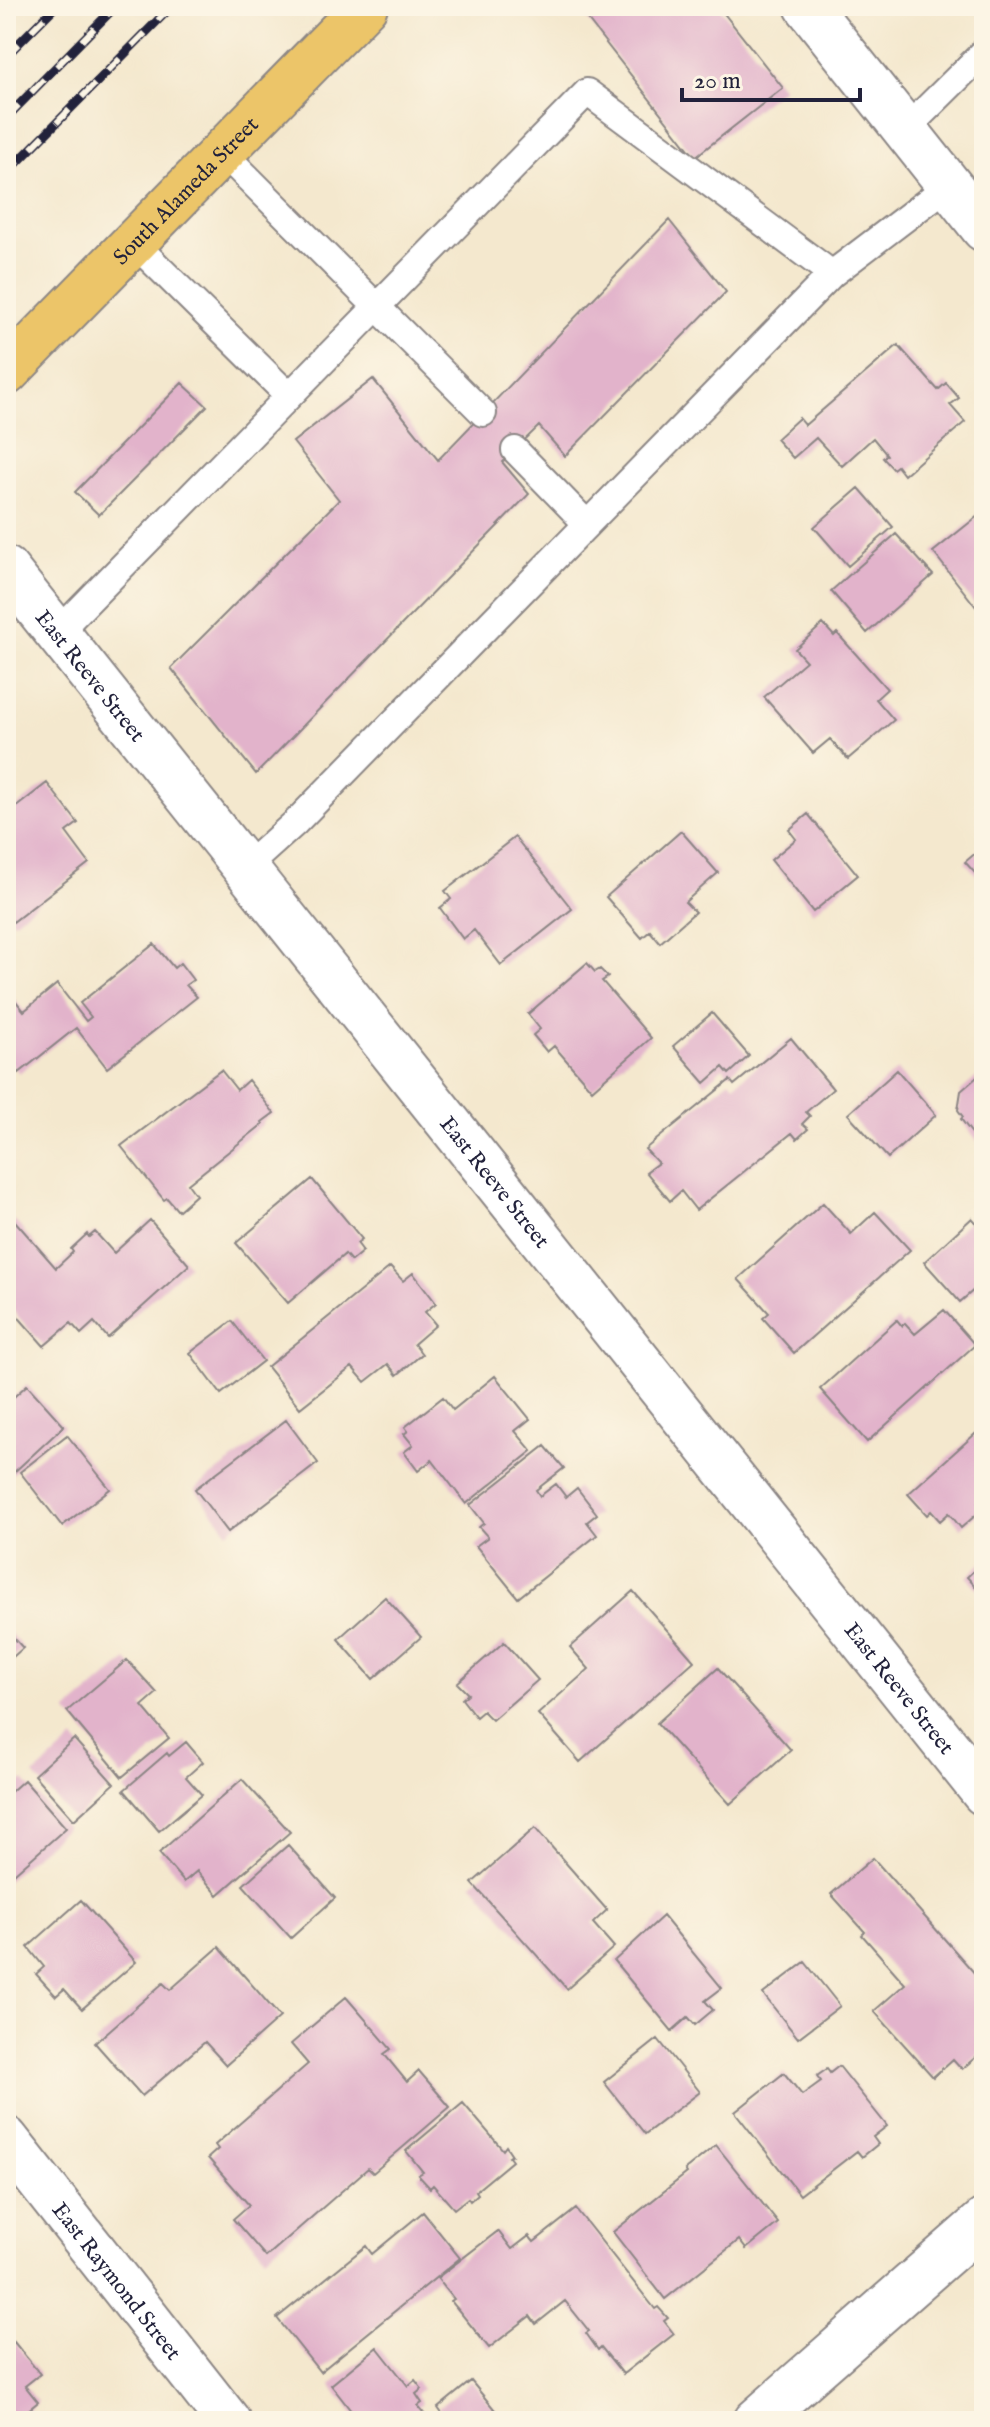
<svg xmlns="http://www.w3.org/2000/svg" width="990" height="2427" viewBox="0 0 990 2427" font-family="'IM FELL English',serif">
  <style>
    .building { fill: #e2b3cb }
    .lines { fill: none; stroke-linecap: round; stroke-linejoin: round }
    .lane-casing { stroke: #8b8584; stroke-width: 30 }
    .street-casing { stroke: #8b8584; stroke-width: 48 }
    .primary-casing { stroke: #8b8584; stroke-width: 48 }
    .lane { stroke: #fff; stroke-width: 26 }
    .street { stroke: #fff; stroke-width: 44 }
    .primary { stroke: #ecc569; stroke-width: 44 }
    .rail-casing { stroke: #22223b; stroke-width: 9 }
    .rail { stroke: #fcf5e5; stroke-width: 6; stroke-dasharray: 18; stroke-linecap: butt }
    .labels { text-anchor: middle; stroke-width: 7; stroke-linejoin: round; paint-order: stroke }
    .street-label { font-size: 22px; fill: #22223b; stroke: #fcf5e5 }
  </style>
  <rect width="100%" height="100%" fill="#fcf5e5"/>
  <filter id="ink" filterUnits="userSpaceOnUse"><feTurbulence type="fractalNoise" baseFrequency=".0125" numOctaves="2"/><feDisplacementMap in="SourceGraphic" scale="16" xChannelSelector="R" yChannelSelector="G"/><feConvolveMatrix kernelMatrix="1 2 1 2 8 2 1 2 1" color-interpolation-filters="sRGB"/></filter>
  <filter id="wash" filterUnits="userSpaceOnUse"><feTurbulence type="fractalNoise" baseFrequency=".006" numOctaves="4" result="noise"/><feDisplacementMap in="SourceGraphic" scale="32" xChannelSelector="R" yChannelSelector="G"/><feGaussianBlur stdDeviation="1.8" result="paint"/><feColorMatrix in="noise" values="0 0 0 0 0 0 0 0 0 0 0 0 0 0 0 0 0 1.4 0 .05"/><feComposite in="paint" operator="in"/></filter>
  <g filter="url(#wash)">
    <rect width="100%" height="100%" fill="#f4e8ce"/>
    <g id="blocks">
      <path class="building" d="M577 6H718L783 88 695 157Z
        M669 220 726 292 565 456 539 426 502 462 529 494 256 774 171 668 339 500 293 442 373 379 438 460Z
        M898 345 938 390 946 383 959 398 950 405 965 422 904 475 897 466 893 469 883 458 887 455 873 438 842 466 816 438 793 458 776 439 799 418 805 425Z
        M182 383 207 406 99 515 75 492Z
        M859 488 893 527 848 566 814 527Z
        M984 511V608L980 612 933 552Z
        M896 534 933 575 867 633 831 591Z
        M823 624 834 636 837 633 887 689 876 699 894 720 848 759 830 739 813 753 764 697 806 661 795 649Z
        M47 783 78 823 66 832 89 863 13 922 8 915 6 916V815Z
        M808 814 858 875 813 912 771 860 796 839 789 830Z
        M681 831 718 873 685 902 695 912 660 943 650 931 642 938 606 897Z
        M515 837 572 909 501 965 474 930 463 939 440 908 451 899 445 891Z
        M984 846V883L965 862Z
        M154 944 174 968 180 963 193 980 186 985 197 997 107 1068 76 1028 19 1073 6 1057V989L24 1011 57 984 86 1021 91 1017 80 1003Z
        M587 963 595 972 600 969 608 977 602 981 651 1038 592 1090 554 1046 547 1052 533 1035 540 1029 528 1014Z
        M712 1013 749 1056 729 1074 723 1067 705 1083 673 1046Z
        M791 1038 833 1089 806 1112 810 1116 802 1124 808 1129 797 1139 792 1133 696 1210 681 1191 670 1201 646 1172 658 1163 645 1149 730 1080 734 1085Z
        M221 1070 237 1090 248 1080 274 1113 262 1122 263 1124 188 1184 196 1195 178 1211 167 1198 164 1200 121 1146Z
        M897 1070 936 1115 888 1158 848 1114Z
        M977 1077 984 1078V1145L982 1143 980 1144 961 1119 963 1117 958 1110 961 1091Z
        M312 1179 362 1239 357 1243 363 1251 351 1261 345 1254 288 1303 236 1243Z
        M823 1203 851 1234 875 1212 910 1250 794 1353 763 1318 769 1313 738 1279Z
        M972 1218 984 1231V1281L960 1302 924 1262Z
        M14 1220 56 1268 73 1252 71 1249 87 1234 89 1237 95 1232 114 1253 150 1220 189 1265 108 1338 94 1322 81 1334 71 1323 44 1346 6 1303V1227Z
        M390 1267 403 1281 413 1273 436 1303 425 1312 436 1325 414 1344 422 1354 397 1375 388 1364 365 1382 352 1367 300 1408 267 1367Z
        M944 1310 975 1345 867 1442 820 1389 897 1320 902 1326 905 1323 915 1334Z
        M232 1321 263 1361 221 1394 190 1353Z
        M495 1376 530 1419 515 1431 532 1451 466 1504 432 1460 418 1471 404 1452 413 1445 404 1434 408 1431 405 1427 443 1397 453 1410Z
        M27 1385 64 1426 11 1475 6 1469V1404Z
        M286 1420 318 1463 228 1532 195 1489Z
        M984 1426V1508L961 1528 949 1513 940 1521 931 1511 927 1515 908 1494Z
        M67 1435 110 1489 62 1526 20 1472Z
        M545 1446 564 1468 536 1490 540 1496 556 1484 566 1497 577 1488 597 1514 587 1522 597 1535 518 1598 476 1546 488 1537 479 1527 484 1523 470 1505Z
        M984 1561V1596L967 1577Z
        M633 1591 694 1661 580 1762 538 1714 589 1669 570 1647Z
        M385 1597 421 1637 373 1679 338 1639Z
        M6 1629 23 1648 6 1663Z
        M504 1642 538 1680 492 1720 483 1711 476 1717 462 1699 468 1694 457 1683Z
        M127 1660 157 1693 142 1706 169 1738 122 1777 67 1711Z
        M718 1668 791 1750 730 1804 657 1723Z
        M74 1739 114 1784 74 1820 34 1775Z
        M186 1742 203 1762 186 1777 202 1795 159 1831 124 1790 167 1753 169 1756Z
        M242 1779 290 1832 218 1895 197 1871 184 1882 159 1853Z
        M24 1780 66 1828 6 1881V1796Z
        M535 1828 607 1910 593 1923 614 1947 567 1989 472 1883Z
        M288 1845 335 1898 291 1938 243 1885Z
        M873 1858 984 1984V2050L962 2069 953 2059 933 2077 874 2011 905 1984 862 1935 865 1932 831 1894Z
        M81 1900 136 1962 82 2009 64 1989 56 1996 36 1974 44 1967 28 1947Z
        M663 1916 722 1988 705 2001 713 2010 695 2025 688 2017 672 2031 614 1961Z
        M219 1947 280 2017 226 2065 205 2042 142 2096 95 2043 163 1983 170 1990Z
        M805 1962 840 2006 798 2038 763 1994Z
        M346 1997 391 2049 384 2054 407 2082 419 2071 450 2107 373 2173 368 2168 266 2257 233 2219 249 2205 208 2158 218 2149 215 2145 308 2064 291 2044Z
        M658 2039 700 2092 645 2134 604 2082Z
        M839 2066 887 2126 873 2137 878 2144 862 2157 857 2151 800 2195 735 2112 784 2073 802 2095 821 2081 817 2076 827 2069 830 2073Z
        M463 2103 503 2150 506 2146 512 2155 509 2157 512 2161 476 2191 478 2194 470 2201 468 2198 454 2209 433 2185 430 2188 418 2175 423 2172 406 2151Z
        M716 2145 778 2223 746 2249 739 2240 665 2299 613 2232 687 2173 685 2170Z
        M576 2209 655 2309 658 2307 668 2318 664 2321 674 2334 623 2374 601 2347 598 2350 586 2333 589 2331 565 2301 536 2324 530 2316 489 2348 451 2301 454 2299 437 2278 498 2231 512 2249 529 2236 534 2242Z
        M423 2212 460 2258 320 2372 277 2318 366 2246 372 2254Z
        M14 2342 40 2374 25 2386 38 2402 15 2421H6V2348Z
        M377 2347 408 2386 415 2380 422 2389 416 2394 422 2403 418 2406 430 2421H359L331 2385Z
        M471 2381 504 2421H436L443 2415 438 2408Z"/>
    </g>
  </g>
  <g filter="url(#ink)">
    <use href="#blocks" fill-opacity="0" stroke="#8b8584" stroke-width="2"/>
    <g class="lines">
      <defs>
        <path id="lane" d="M905 130 984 52
          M222 152 483 413
          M133 242 289 396
          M515 450 587 524
          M57 633 587 92 832 274
          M245 868 296 822 832 274 949 185"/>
        <g id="street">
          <path d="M807 6 984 229"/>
          <path id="s1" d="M6 569 984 1793"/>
          <path id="s2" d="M6 2139 228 2421"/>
          <path d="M756 2421 984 2221"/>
        </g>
        <g id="primary">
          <path id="s3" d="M6 373 365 6"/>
        </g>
      </defs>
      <use href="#lane" class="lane-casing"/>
      <use href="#street" class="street-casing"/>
      <use href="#primary" class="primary-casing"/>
      <use href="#lane" class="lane"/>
      <use href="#street" class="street"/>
      <use href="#primary" class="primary"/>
      <defs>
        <path id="rail" d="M6 56 56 6
          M6 118 116 6
          M6 174 172 6"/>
      </defs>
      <use href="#rail" class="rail-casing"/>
      <use href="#rail" class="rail"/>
    </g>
  </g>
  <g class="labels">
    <g class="street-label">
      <text dy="8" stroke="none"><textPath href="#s3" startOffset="256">South Alameda Street</textPath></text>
      <text dy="8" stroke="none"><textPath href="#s1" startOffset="136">East Reeve Street</textPath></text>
      <text dy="8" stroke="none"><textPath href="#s1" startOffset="784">East Reeve Street</textPath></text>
      <text dy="8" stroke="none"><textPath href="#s1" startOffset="1432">East Reeve Street</textPath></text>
      <text dy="8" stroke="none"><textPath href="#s2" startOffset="180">East Raymond Street</textPath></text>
    </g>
  </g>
  <rect width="990" height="2427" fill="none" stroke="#fcf5e5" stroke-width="32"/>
  <path d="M682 88v12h178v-12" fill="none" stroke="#22223b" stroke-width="4"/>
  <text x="694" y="88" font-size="24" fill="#22223b" stroke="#fcf5e5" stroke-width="6" paint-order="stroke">20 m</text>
</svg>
